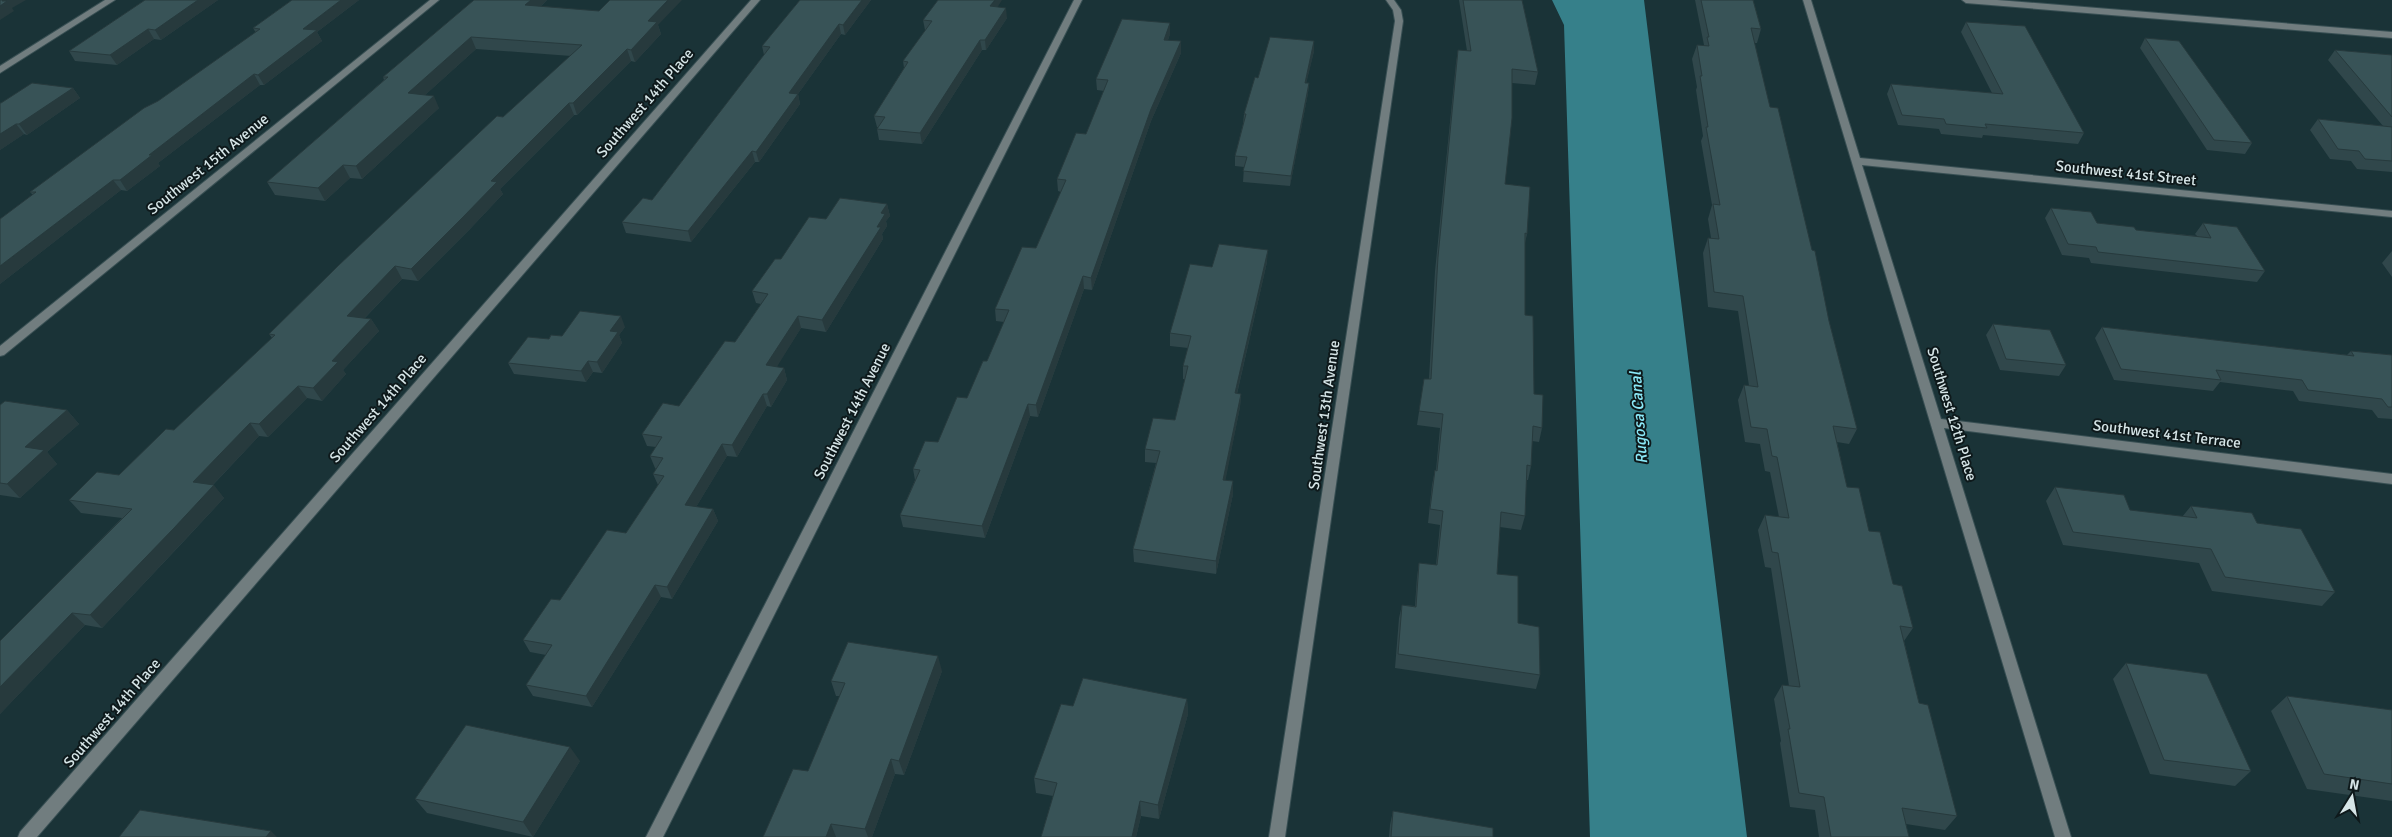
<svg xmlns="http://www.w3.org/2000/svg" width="2392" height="837" viewBox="0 0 2392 837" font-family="Signika,sans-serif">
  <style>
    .water { fill: #36808a }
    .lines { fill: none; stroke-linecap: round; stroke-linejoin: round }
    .minor-casing { stroke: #384f53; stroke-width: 2 }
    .minor { fill: #717d7f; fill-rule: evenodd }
    .wall { fill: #30474b }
    .shaded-wall { fill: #273a3d }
    .building { fill: #385357; stroke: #273a3d }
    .labels { text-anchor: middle; stroke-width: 4; stroke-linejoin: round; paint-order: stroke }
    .street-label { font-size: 15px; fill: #d6e5e7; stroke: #0e191b }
    .water-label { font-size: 16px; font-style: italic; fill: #8be9f8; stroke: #0e191b }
  </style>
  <rect width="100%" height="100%" fill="#1a3337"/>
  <path class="water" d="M1552 0H1644L1747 837H1590L1564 25Z"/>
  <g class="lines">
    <defs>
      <path id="minor" d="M105 0H115L0 73V66Z
        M430 0H439L4 355 0 356V346Z
        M751 0H760L37 837H18L20 832Z
        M1074 0H1082L663 837H646Z
        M1386 0H1394L1401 10 1403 21 1285 837H1269L1395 21 1393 10Z
        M1803 0H1811L1860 158 2392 211V217L1862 165 1941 419 2392 474V484L1944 428 2071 837H2055Z
        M1962 0H1997L2392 32V38L1966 3Z"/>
    </defs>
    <use href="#minor" class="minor-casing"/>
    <use href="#minor" class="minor"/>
  </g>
  <path class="wall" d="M145 0H218L161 40 154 39 117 65 75 61 69 51Z
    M292 0H359L317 32 322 41 264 85H260L158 163 160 166 127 191 121 190 0 284V219L33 195 30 192 256 33 253 28Z
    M474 0H547L540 7 658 25 661 34 635 62 631 61 577 115H574L500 189 503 194 470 229 418 281 402 279 365 318 371 319 379 331 343 370 346 374 322 401 307 398 268 437 259 436 213 485 224 498 185 540 102 628 85 625 0 714V641L122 518 81 513 69 500 119 475 174 430 272 338 269 334 571 56 476 49 425 95 439 108 362 179 350 178 325 201 275 195 267 182 384 80 383 77Z
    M800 0H871L845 35 841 34 798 94 800 104 759 162H755L691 242 626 233 622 222 652 200 764 55 762 46Z
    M1459 0H1522L1538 72 1535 85 1512 83 1505 184 1527 234 1525 243V315L1534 394 1542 428 1539 442 1532 441 1531 466 1528 480H1526L1525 516 1521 530 1500 527 1497 574 1540 675 1536 689 1395 668 1399 618 1402 605 1415 606 1417 577 1419 563 1436 565 1440 525 1428 523 1432 485 1435 470H1436L1440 428 1417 425 1424 379H1429L1435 271 1456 63 1458 50 1467 51Z
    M1695 0H1753L1761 29 1757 43H1754L1770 107 1829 321 1857 429 1849 444 1837 442 1847 487 1869 531 1913 628 1904 641 1919 703 1957 816 1945 830 1906 824 1909 837H1819L1815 810 1790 807 1780 743 1781 741 1774 699 1782 685 1789 686 1771 568 1765 567 1758 530 1765 515 1779 517 1770 472 1765 471 1760 444 1745 442 1738 400 1744 385 1749 386 1738 311 1708 307 1703 253 1708 238H1711L1708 219 1712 205 1701 141 1703 136 1696 90 1697 87 1692 59 1697 45H1704Z
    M998 7 1007 18 986 50H982L922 144 879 140 877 129 879 127H877L874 116 904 68 903 61 926 30H925L923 20Z
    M1966 22 2084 133 2078 144 1983 135 1982 138 1941 134 1939 129 1898 125 1887 94 1891 84 1992 93 1961 32Z
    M1170 34 1168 40 1181 53 1151 121 1092 290 1084 289 1038 417 1030 416 985 538 903 527 900 515 915 480 913 469 938 442 967 398 987 361 1004 322 996 321 995 309 1036 248 1061 192 1058 191 1057 179 1086 134 1104 91 1097 90 1096 79Z
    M2145 38 2252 143 2245 154 2207 150 2140 48Z
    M2335 50 2392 55V172L2357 169 2351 161 2330 159 2310 130 2318 119 2383 126 2328 60Z
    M1314 51 1306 83H1309L1308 93 1290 186 1243 182 1244 167 1235 166V156L1243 124 1244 114 1258 78Z
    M73 88 80 98 27 135 24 134 0 150V103Z
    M887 204 890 216 886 221 887 226 882 234 883 239 826 332 801 328 776 367 784 368 787 380 771 407 767 406 737 457 727 456 696 507 713 509 718 521 672 599 661 597 592 707 533 696 526 685 546 655 530 652 523 640 626 533 658 485 653 474 656 469 655 468 650 456 656 447 647 446 642 434 679 406 735 342 761 304 756 303 752 291 781 259 826 219Z
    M2051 208 2097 223 2136 230 2197 236 2195 234 2203 223 2265 271 2257 282 2091 263 2089 258 2062 255 2045 218Z
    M2392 251V277L2382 263Z
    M1267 262 1237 394H1241L1240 407 1225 480 1233 481V494L1216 574 1134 562 1133 549 1156 463 1145 462V449L1175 420 1185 379H1183V366L1188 348 1170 346V333L1212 267Z
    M1993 324 2066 365 2059 376 2000 370 1986 335Z
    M625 327 619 335 622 343 602 373 593 372 586 382 514 374 508 363 562 336Z
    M2102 327 2347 355 2351 351 2392 355V419L2378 418 2372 410 2299 401 2293 391 2220 382 2213 391 2114 380 2095 338Z
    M0 405 67 410 79 424 47 452 57 464 20 498 0 495Z
    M2055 487 2130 510 2182 517 2191 506 2257 523 2335 592 2322 606 2212 591 2199 563 2063 545 2046 501Z
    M2126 663 2251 771 2235 786 2150 774 2113 679Z
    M942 671 904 775 895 774 872 837H763L808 771 840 696H836L831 681Z
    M2287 696 2392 710V801L2307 789 2271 711Z
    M1187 699 1188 714 1159 819 1141 816 1136 837H1041L1053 796 1036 793 1034 778 1073 706Z
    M580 761 533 837 427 813 415 799Z
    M1393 811 1493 837H1389L1390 825Z"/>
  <path class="shaded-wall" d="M3 0H26L12 8 14 11 0 20V6L2 1Z
    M198 0H218L161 40 155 30Z
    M341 0H359L317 32 322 41 264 85 258 75 303 29Z
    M531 0H547L529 17 525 5Z
    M668 0H682L658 25 661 34 635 62 631 50 648 21Z
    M862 0H871L845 35 843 25Z
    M995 0H1002L992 16 990 6Z
    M1006 8 1007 18 986 50 985 40Z
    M1170 23V34L1164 51V40Z
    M839 24 841 34 798 94 800 104 759 162 756 152 789 93Z
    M148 29 154 39 117 65 110 55Z
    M471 37 476 49 414 105 408 93Z
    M980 40 982 50 922 144 920 133Z
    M1181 41V53L1151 121 1092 290 1091 278 1151 109Z
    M1314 41V51L1304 93 1305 83Z
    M627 49 631 61 577 115 573 103Z
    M254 74 260 85 158 163 160 166 127 191 120 180 149 155Z
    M1309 83 1308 93 1290 186 1291 176Z
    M73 88 80 98 27 135 19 124Z
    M434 96 439 108 362 179 356 166Z
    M569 103 574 115 500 189 503 194 470 229 418 281 411 269 491 181Z
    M16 124 24 134 0 150V134Z
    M752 151 755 162 691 242 688 231Z
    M343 165 350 178 325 201 318 188Z
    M113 180 121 190 0 284V266Z
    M887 204 890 216 886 221 887 226 882 234 883 239 826 332 822 320 877 227 881 213Z
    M1268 250 1267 262 1234 406 1235 393Z
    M395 266 402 279 355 328 347 316Z
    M1083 276 1084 289 1038 417 1036 405Z
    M621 316 625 327 619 335 622 343 602 373 597 362 610 331Z
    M798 316 801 328 770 378 766 365Z
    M371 319 379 331 343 370 346 374 322 401 313 388 332 361Z
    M588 361 593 372 586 382 581 371Z
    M784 368 787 380 771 407 767 394Z
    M298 386 307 398 268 437 259 424Z
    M763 394 767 406 737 457 732 445Z
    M1241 394 1240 407 1223 493V480Z
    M1028 404 1030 416 985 538 982 526Z
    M67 410 79 424 47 452 57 464 20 498 7 484 25 447Z
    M250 423 259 436 203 495 193 482Z
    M722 444 727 456 690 517 685 505Z
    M1233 481V494L1216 574V561Z
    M214 485 224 498 102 628 90 615Z
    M713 509 718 521 672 599 667 587Z
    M655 585 661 597 592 707 586 696Z
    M72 613 85 625 0 714V687Z
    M938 656 942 671 904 775 899 761Z
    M1187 699 1188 714 1159 819 1158 805Z
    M570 747 580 761 533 837 523 822Z
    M891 759 895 774 872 837H868L865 829Z
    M1140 801 1141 816 1136 837H1132Z
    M831 824 836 837H826Z
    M271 831 277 837H266Z"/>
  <path class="building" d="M0 0H3L2 1H7L0 6Z
    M145 0H198L155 30 148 29 110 55 69 51Z
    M292 0H341L303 29 317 30 258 75 254 74 149 155H152L120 180H113L0 266V219L36 192H30L144 108 158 101 260 29 253 28Z
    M474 0H531L525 5 599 11 610 0H668L648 21 657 22 631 50 627 49 573 103H569L491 181 497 182 464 216 411 269 395 266 347 316 371 319 332 361 338 362 313 388 298 386 259 424 250 423 193 482 214 485 174 528 90 615 72 613 0 687V641L132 509 69 500 97 472 119 475 166 429 174 430 275 335 269 334 339 265 497 116 503 117 582 45 471 37 408 93 434 96 356 166 343 165 318 188 267 182 388 77H383Z
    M800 0H862L843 25 839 24 789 93 798 94 756 152 752 151 688 231 622 222 643 198 652 200 770 47 762 46Z
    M938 0H995L990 6 1006 8 985 40H980L920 133 877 129 885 117 874 116 908 62 903 61 932 21 923 20Z
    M1463 0H1522L1538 72 1512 69V118L1505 184 1530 187 1527 234 1525 233V315L1533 316 1534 394 1543 395 1542 428 1533 426 1531 466 1527 465 1525 516 1501 512 1497 574 1518 576V623L1539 627 1540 675 1398 654 1402 605 1416 607 1419 563 1437 565 1443 511 1430 509 1435 470 1437 471 1443 414 1419 411 1424 379H1431L1438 257 1458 50 1471 51Z
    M1701 0H1753L1761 29 1751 28 1770 107 1778 108 1812 250 1815 251 1829 321 1857 429 1833 426 1847 487 1859 488 1869 531 1880 532 1893 584 1902 586 1913 628 1900 626 1919 703 1928 705 1957 816 1902 808 1909 837H1831L1824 797 1799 793 1788 729H1790L1782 685 1800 687 1778 553 1772 552 1765 515 1789 518 1777 457 1772 456 1767 429 1751 427 1744 385 1758 387 1743 296 1714 292 1708 238 1719 239 1713 204 1720 205 1706 127H1708L1700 76H1702L1697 45 1709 46 1707 37H1709Z
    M1122 19 1170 23 1164 40 1181 41 1151 109 1091 278 1083 276 1036 405 1028 404 982 526 900 515 920 470 913 469 925 441 938 442 957 397 967 398 983 361H987L1009 310 995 309 1022 247 1036 248 1066 180 1057 179 1076 133 1086 134 1108 80 1096 79Z
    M1966 22 2025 26 2084 133 1985 124 1987 128 1946 124 1944 119 1902 115 1891 84 2003 94Z
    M1270 37 1314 41 1305 83H1309L1291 176 1243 171 1247 157 1235 156 1246 114H1244L1255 77 1258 78Z
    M2145 38 2179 41 2252 143 2214 140Z
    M2335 50 2392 55V117Z
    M32 83 73 88 19 124H16L0 134V103H1Z
    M2318 119 2392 127V161L2365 159 2359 151 2338 149Z
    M840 198 887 204 881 213 885 214 877 227H881L822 320 798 316 766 365 784 368 767 394H763L732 445 722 444 685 505 713 509 667 587 655 585 586 696 526 685 552 645 523 640 551 599 560 600 607 530 626 533 664 476 653 474 663 458 650 456 662 437 642 434 663 403 679 406 725 341 735 342 768 294 752 291 775 259H781L809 217 826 219Z
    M2051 208 2091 212 2097 223 2134 227 2136 230 2211 238 2203 223 2237 227 2265 271 2098 252 2096 247 2068 244Z
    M1219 244 1268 250 1235 393 1241 394 1223 480 1233 481 1216 561 1133 549 1160 451 1145 449 1153 418 1175 420 1188 366H1183L1191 336 1170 333 1190 264 1212 267Z
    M580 311 621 316 610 331 618 332 597 362 588 361 581 371 508 363 528 337 549 339 551 335 562 336Z
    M1993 324 2050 330 2066 365 2006 359Z
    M2102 327 2354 356 2351 351 2392 355V407H2388L2382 399 2308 390 2302 380 2216 370 2221 380 2121 369Z
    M5 401 67 410 25 447 44 450 7 484 0 483V405Z
    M2055 487 2124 495 2130 510 2197 518 2191 506 2252 513 2257 523 2301 529 2335 592 2225 577 2211 549 2073 532Z
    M848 642 938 656 899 761 891 759 865 829 831 824 826 837H763L793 769 808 771 845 683 831 681Z
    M2126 663 2207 674 2251 771 2164 760Z
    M1083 678 1187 699 1158 805 1140 801 1132 837H1041L1057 783 1034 778 1061 704 1073 706Z
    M2287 696 2392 710V784L2324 774Z
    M466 725 570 747 523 822 415 799Z
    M140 810 271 831 266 837H119Z
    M1393 811 1493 828V837H1391Z"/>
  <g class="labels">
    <g class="street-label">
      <text transform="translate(645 103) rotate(-49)" y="5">Southwest 14th Place</text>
      <text transform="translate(208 164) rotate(-39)" y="5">Southwest 15th Avenue</text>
      <text transform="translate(2126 173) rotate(6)" y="5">Southwest 41st Street</text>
      <text transform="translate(378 408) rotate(-49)" y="5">Southwest 14th Place</text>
      <text transform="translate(852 411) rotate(-63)" y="5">Southwest 14th Avenue</text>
      <text transform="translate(1952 414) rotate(73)" y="5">Southwest 12th Place</text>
      <text transform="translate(1324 415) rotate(-82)" y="5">Southwest 13th Avenue</text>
      <text transform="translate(2167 434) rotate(7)" y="5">Southwest 41st Terrace</text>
      <text transform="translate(112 713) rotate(-49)" y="5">Southwest 14th Place</text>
    </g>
    <g class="water-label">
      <text transform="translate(1638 418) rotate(-94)" y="6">Rugosa Canal</text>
    </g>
  </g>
  <g transform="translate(2352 797) rotate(11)" stroke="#0e191b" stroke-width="4" paint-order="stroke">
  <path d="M0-4L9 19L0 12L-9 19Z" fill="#d6e5e7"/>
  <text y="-8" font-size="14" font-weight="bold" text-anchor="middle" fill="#d6e5e7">N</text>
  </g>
</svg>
